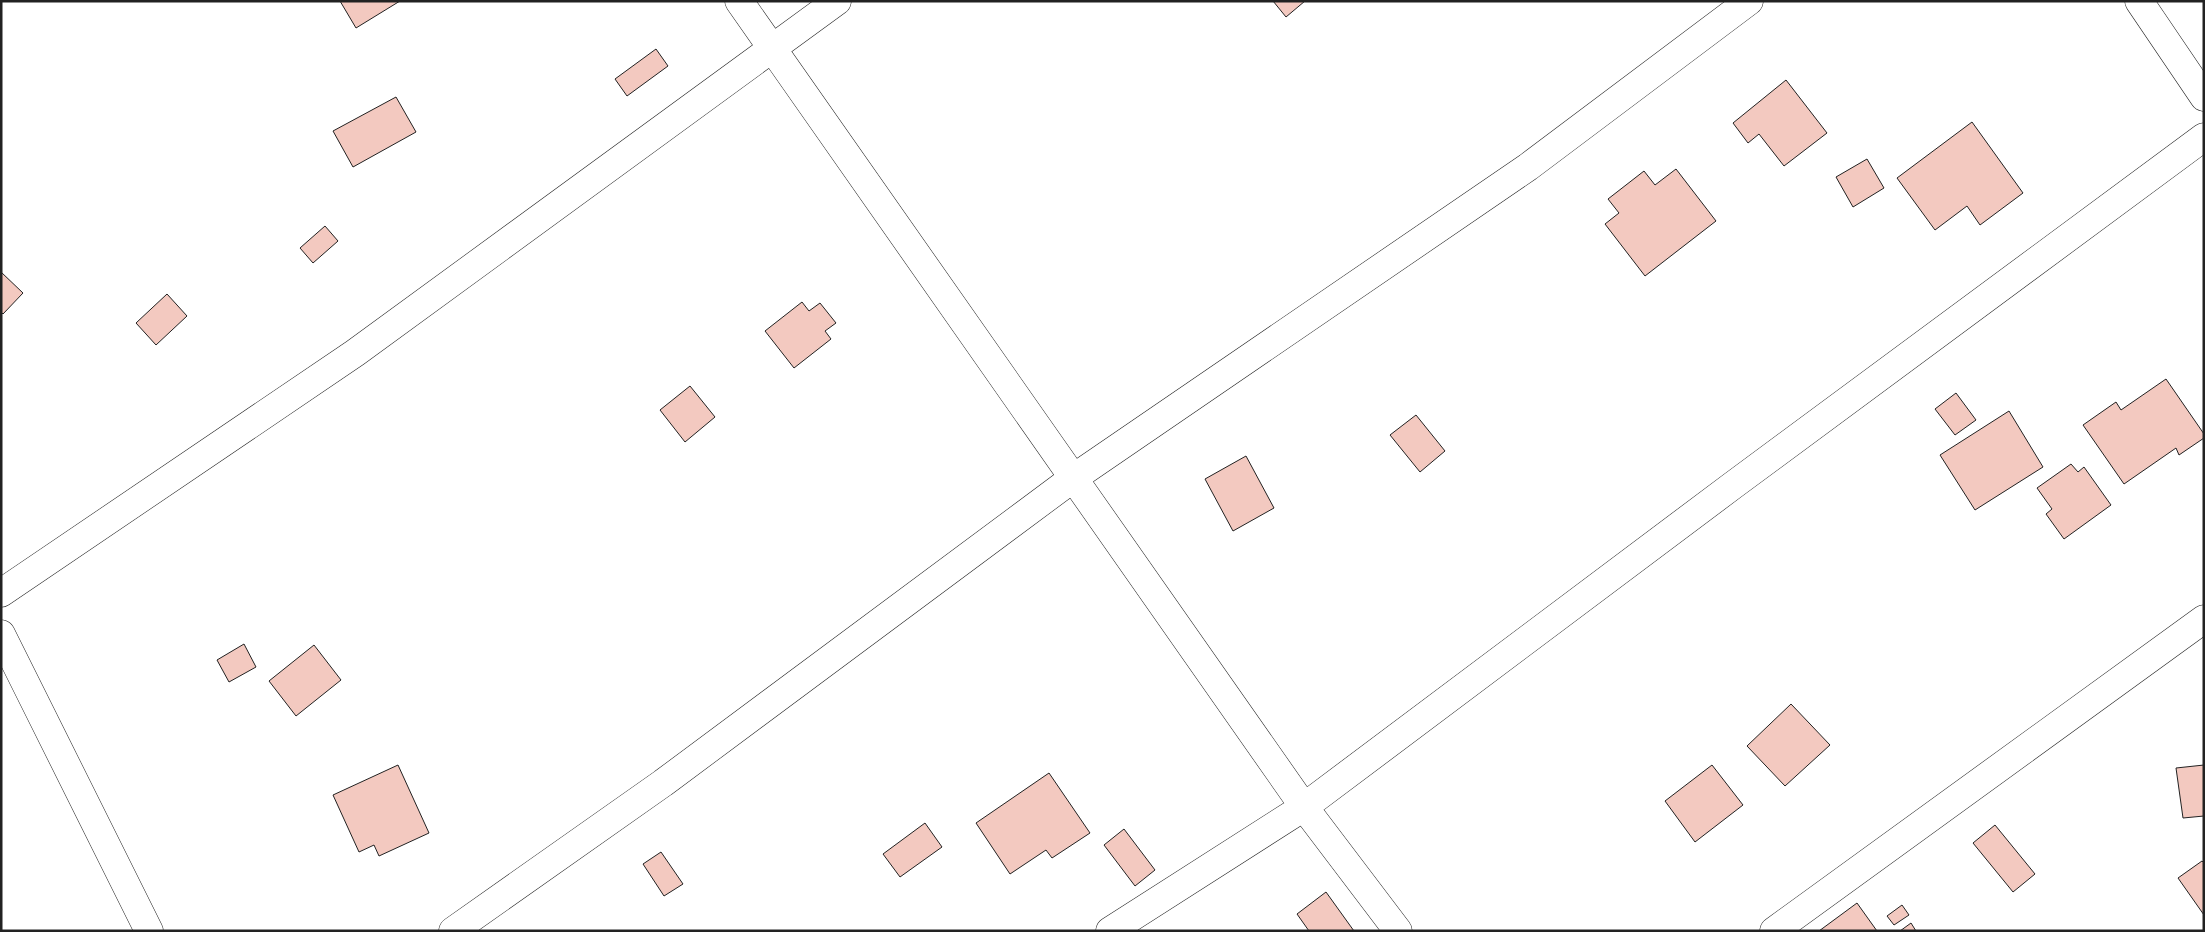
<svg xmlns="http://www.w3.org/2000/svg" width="2205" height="932" viewBox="0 0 2205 932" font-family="Lato,sans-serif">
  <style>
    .building { fill: #f3c9c0; stroke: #222 }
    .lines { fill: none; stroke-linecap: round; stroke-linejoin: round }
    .street-casing { stroke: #222; stroke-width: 29 }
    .street { stroke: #fff; stroke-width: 28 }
  </style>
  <rect width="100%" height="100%" fill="#fff"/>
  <path class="building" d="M340 1H400L356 28Z
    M1273 1H1305L1286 17Z
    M656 49 668 66 627 96 615 79Z
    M1786 80 1827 133 1784 166 1759 134 1748 143 1733 123Z
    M396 97 416 132 353 167 333 131Z
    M1972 122 2023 193 1980 225 1967 206 1935 230 1897 178Z
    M1867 159 1884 188 1853 207 1836 177Z
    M1676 169 1716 221 1645 276 1605 224 1619 213 1608 199 1644 171 1655 185Z
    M325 226 338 241 313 263 300 248Z
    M1 272 23 293 3 314 1 312Z
    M167 294 187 316 156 345 136 323Z
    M802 302 809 311 820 303 836 323 825 331 831 339 794 368 765 331Z
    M2166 379 2204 434V438L2179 455 2176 448 2124 484 2083 425 2116 402 2121 410Z
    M690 386 715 417 685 442 660 410Z
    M1956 393 1976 420 1955 435 1935 409Z
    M2009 411 2043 467 1975 510 1940 455Z
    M1416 415 1445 451 1420 472 1390 435Z
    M1246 456 1274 508 1233 531 1205 479Z
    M2071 464 2078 472 2084 467 2111 505 2064 539 2046 514 2052 509 2037 488Z
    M244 644 256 667 229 682 217 660Z
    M314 645 341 680 296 716 269 681Z
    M1791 704 1830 745 1785 786 1747 746Z
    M398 765 429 833 379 856 374 845 359 852 333 795Z
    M1712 765 1743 805 1695 842 1665 801Z
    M2204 765V816L2183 818 2176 768Z
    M1049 773 1090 833 1052 858 1046 850 1010 874 976 823Z
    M925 823 942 847 900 877 883 854Z
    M1995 825 2035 874 2013 892 1973 843Z
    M1124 829 1155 870 1135 886 1104 845Z
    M661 852 683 884 664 896 643 864Z
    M2202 861 2204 863V915L2178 878Z
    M1326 892 1354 931H1309L1297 914Z
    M1857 903 1877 931H1819Z
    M1902 905 1909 915 1894 925 1887 916Z
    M1911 923 1916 931H1900Z"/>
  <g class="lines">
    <defs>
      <path id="street" d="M739 1 1304 807 1398 931
        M2139 1 2204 97
        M1 593 355 353 837 1
        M1 634 149 931
        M453 931 663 783 1072 479 1528 167 1749 1
        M1110 931 1304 807 1732 486 2204 137
        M1774 931 2204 619"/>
    </defs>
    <use href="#street" class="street-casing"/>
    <use href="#street" class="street"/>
  </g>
  <rect width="2205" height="932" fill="none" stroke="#222222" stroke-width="5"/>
</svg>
